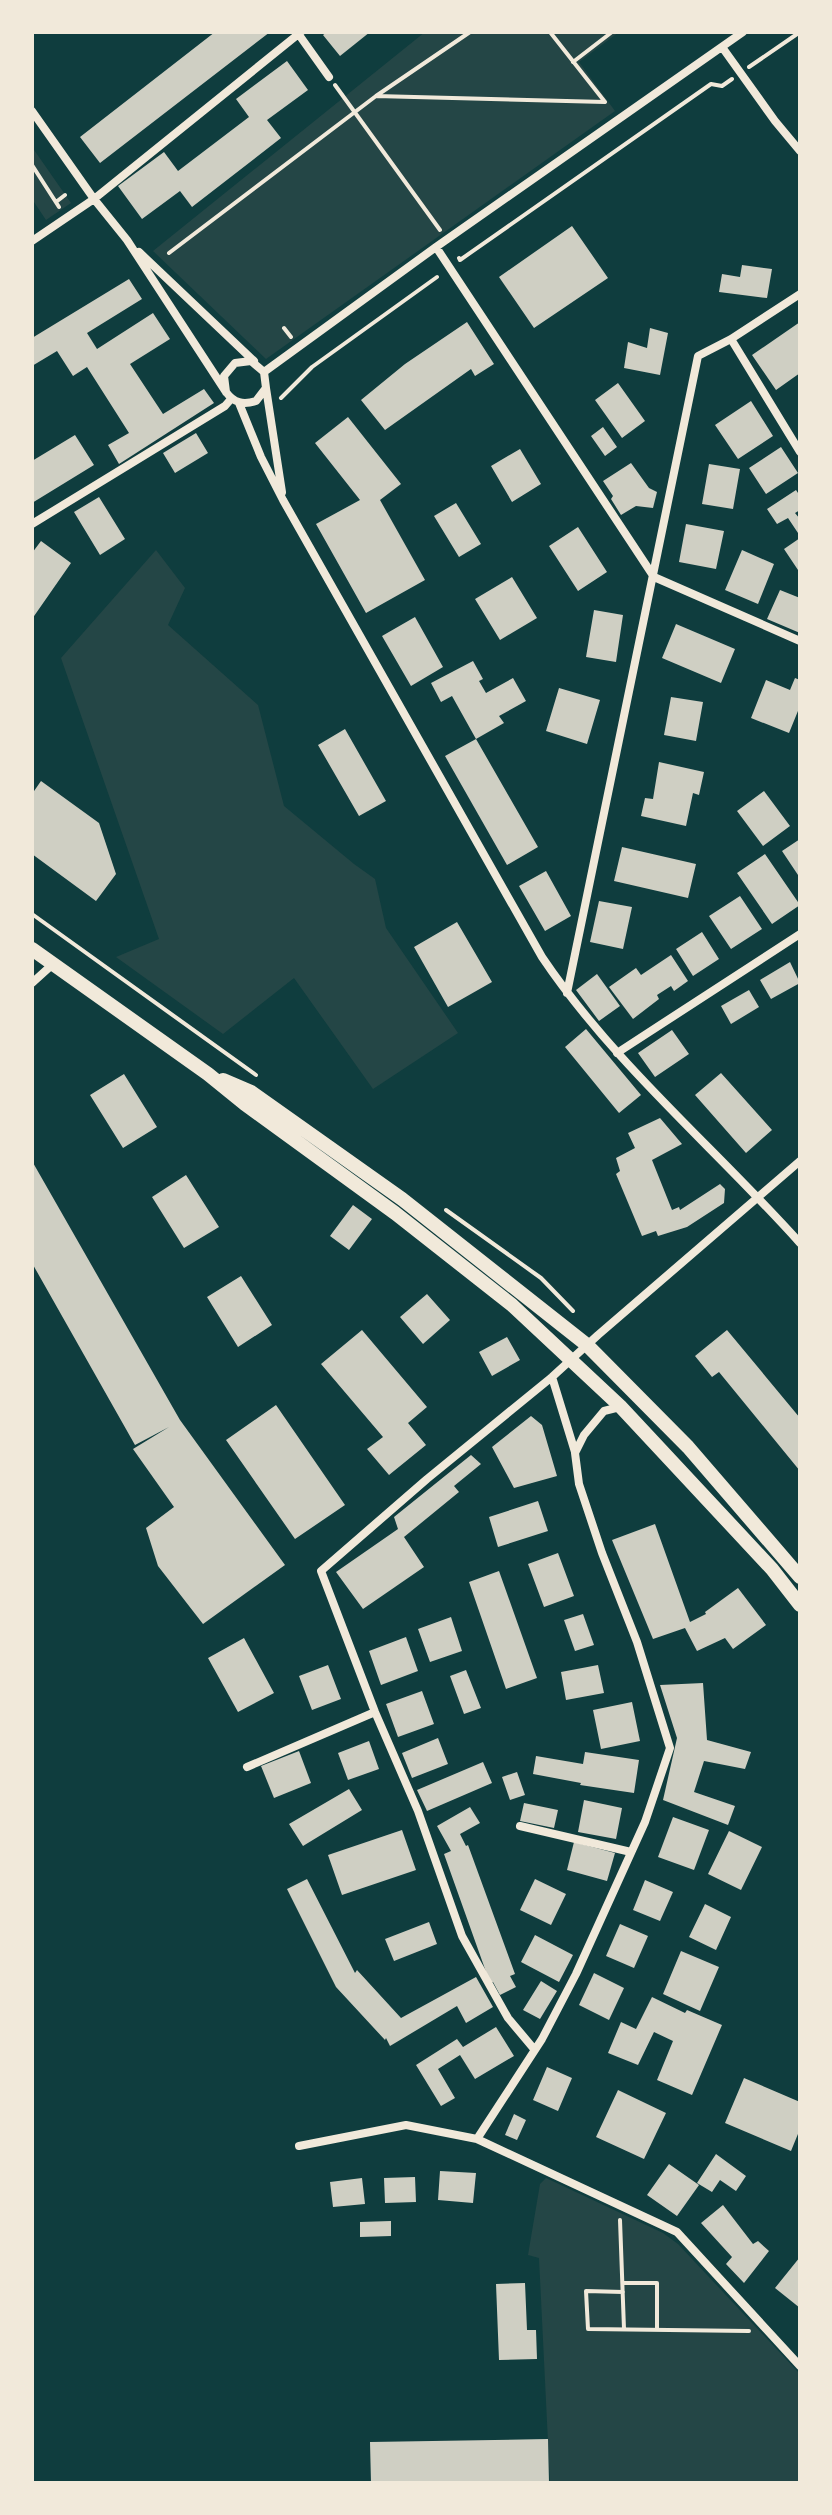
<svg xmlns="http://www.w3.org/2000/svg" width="832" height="2515" viewBox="0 0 832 2515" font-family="'Libre Baskerville',serif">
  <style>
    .green { fill: #244646 }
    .building { fill: #cfcfc3 }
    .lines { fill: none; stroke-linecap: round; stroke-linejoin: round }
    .path { stroke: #f1e9da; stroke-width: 4 }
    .minor { stroke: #f1e9da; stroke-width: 8 }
    .tertiary { stroke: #f1e9da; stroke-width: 14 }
  </style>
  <rect width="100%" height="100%" fill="#0f3d3e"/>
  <path class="green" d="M425 32H619L579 62 615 111 266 359 153 251Z
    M32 147 71 203 46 220 32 199Z
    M156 550 185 588 168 625 258 705 284 806 354 864 375 879 386 928 458 1033 373 1089 294 978 223 1034 116 957 159 939 61 658Z
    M546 2178 663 2233 678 2244 800 2374V2483H550L539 2258 528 2255 540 2184Z"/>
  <path class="building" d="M215 32H270L100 163 80 137Z
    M327 32H370L340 56 323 35Z
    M287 61 308 90 267 120 281 138 192 207 180 191 142 219 118 186 164 152 178 171 249 117 236 99Z
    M572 226 608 278 534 328 499 277Z
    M742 265 772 269 767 298 719 292 722 274 740 277Z
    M129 279 142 299 87 333 97 349 153 313 170 339 130 364 163 414 204 389 214 403 119 464 108 445 129 433 87 367 73 376 57 351 32 366V338Z
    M467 322 494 364 475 376 471 369 385 430 361 400 405 364Z
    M800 322V373L776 390 752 355Z
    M650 328 668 333 660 375 624 368 628 342 647 348Z
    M618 383 645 421 622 438 595 400Z
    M751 401 773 436 738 459 715 425Z
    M348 417 401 484 380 500 425 580 366 613 316 524 360 500 315 443Z
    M603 427 617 447 605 456 591 436Z
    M196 433 208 453 175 473 163 453Z
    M75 435 94 465 32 503V461Z
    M781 447 798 473 766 494 749 468Z
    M520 449 541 484 512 502 491 466Z
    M631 463 649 488 657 492 653 508 636 506 621 515 611 499 613 496 603 481Z
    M709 464 740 469 733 509 702 504Z
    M796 490 800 496V510L795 513 800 519V536L788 518 777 524 767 509Z
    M99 497 125 539 100 555 74 512Z
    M456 503 481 544 459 557 434 516Z
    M686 524 724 531 716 569 679 562Z
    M578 527 607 572 578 591 549 546Z
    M800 538V573L784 549Z
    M41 541 71 563 32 619V553Z
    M742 550 774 564 758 604 725 590Z
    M512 577 537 618 500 640 475 599Z
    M780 590 800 598V633L767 619Z
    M594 610 623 615 616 662 586 657Z
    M415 617 443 667 411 686 382 636Z
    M676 624 735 649 721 683 662 658Z
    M473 661 483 679 479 681 486 693 513 678 526 701 499 716 504 723 476 739 452 696 441 702 431 683Z
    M795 678 800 680V706L789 733 751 718 766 680 790 690Z
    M559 688 600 700 587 744 546 731Z
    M671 697 703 702 696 741 664 735Z
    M345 729 386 801 359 816 318 745Z
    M476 739 538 847 507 865 445 756Z
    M659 762 704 772 699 795 693 793 686 826 641 816 645 798 653 799Z
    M41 781 99 823 116 874 96 901 32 854V794Z
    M764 791 790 826 763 846 737 811Z
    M800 839V878L782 851Z
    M622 847 696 864 688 898 614 881Z
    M765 854 800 905 772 924 737 873Z
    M546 871 571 916 545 931 519 886Z
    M740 896 762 929 731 949 709 916Z
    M599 901 632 907 623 949 590 942Z
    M457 922 492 982 448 1007 414 947Z
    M702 932 719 959 693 976 676 949Z
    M671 955 688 981 674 991 671 986 657 995 659 999 633 1019 609 987 636 968 641 975Z
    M790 962 800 983 771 999 760 980Z
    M597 974 620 1006 599 1021 576 990Z
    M749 990 759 1007 731 1024 721 1006Z
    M586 1029 641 1095 619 1113 565 1047Z
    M672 1030 689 1054 655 1077 638 1053Z
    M721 1073 772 1130 746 1153 695 1095Z
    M124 1074 157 1127 123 1148 90 1095Z
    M660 1118 682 1144 652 1160 672 1210 679 1207 680 1210 720 1184 725 1189 724 1203 687 1227 658 1236 656 1231 642 1236 616 1174 620 1171 616 1158 635 1148 628 1133Z
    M32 1161 180 1420 285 1565 203 1624 158 1566 146 1528 174 1507 133 1449 169 1427 135 1445 32 1263Z
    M186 1175 219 1227 184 1248 152 1197Z
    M353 1205 372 1219 349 1250 330 1236Z
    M241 1276 272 1325 238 1347 207 1297Z
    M427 1294 450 1320 423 1344 400 1317Z
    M362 1330 427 1407 408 1423 426 1445 389 1475 367 1449 383 1437 321 1364Z
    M727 1330 800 1418V1471L719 1372 712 1377 695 1356Z
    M507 1337 520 1360 492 1376 479 1352Z
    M276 1405 345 1505 295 1539 226 1440Z
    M531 1416 542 1425 557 1476 514 1488 492 1447Z
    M471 1455 481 1464 454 1486 459 1492 404 1537 424 1567 363 1609 336 1572 398 1529 394 1517Z
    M538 1501 548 1531 498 1547 489 1517Z
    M655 1524 690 1622 706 1614 705 1612 738 1588 766 1625 733 1649 725 1638 697 1651 685 1628 653 1639 612 1540Z
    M558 1553 574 1596 544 1607 528 1564Z
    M499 1571 537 1678 506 1689 469 1582Z
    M583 1614 594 1645 575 1651 564 1620Z
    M451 1617 462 1651 430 1662 418 1629Z
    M406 1637 418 1671 381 1685 369 1651Z
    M244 1638 274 1693 238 1712 208 1658Z
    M328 1665 341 1699 312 1710 299 1676Z
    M598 1665 604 1693 566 1700 561 1672Z
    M466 1670 481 1708 464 1714 450 1676Z
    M703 1683 707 1740 751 1752 745 1769 704 1761 694 1792 735 1806 728 1825 663 1800 677 1738 660 1685Z
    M422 1691 434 1724 398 1737 386 1704Z
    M632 1702 640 1741 601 1749 593 1710Z
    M438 1738 448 1764 412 1778 402 1753Z
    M369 1741 379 1769 348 1780 338 1753Z
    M299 1751 311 1783 274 1798 261 1766Z
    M585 1752 639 1760 634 1793 580 1785 581 1783 533 1774 536 1756 583 1764Z
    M483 1762 492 1783 427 1811 417 1790Z
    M517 1772 525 1795 510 1800 502 1777Z
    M349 1789 362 1810 303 1846 289 1824Z
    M584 1800 622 1808 616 1839 578 1832Z
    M524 1803 558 1810 554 1828 520 1821Z
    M470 1807 480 1823 460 1834 466 1846 468 1845 515 1974 510 1976 516 1987 500 1995 493 1982 490 1983 444 1854 451 1851 437 1826Z
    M673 1817 709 1830 694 1870 658 1857Z
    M402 1830 416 1870 342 1895 328 1855Z
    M729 1831 762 1847 741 1890 708 1874Z
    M574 1842 615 1853 607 1881 567 1870Z
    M307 1879 355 1973 357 1970 401 2018 476 1977 493 2007 466 2023 457 2006 390 2046 386 2038 385 2040 336 1987 287 1889Z
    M535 1879 566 1894 551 1925 520 1910Z
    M645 1880 673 1892 660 1921 633 1910Z
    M705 1904 731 1917 716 1950 689 1937Z
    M429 1922 437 1944 394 1961 385 1939Z
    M620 1924 648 1936 634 1968 606 1956Z
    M535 1935 573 1955 559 1982 521 1962Z
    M681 1951 719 1967 700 2011 663 1994Z
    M594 1973 624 1988 609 2020 579 2005Z
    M541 1981 557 1991 540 2019 523 2010Z
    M652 1997 685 2013 687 2010 722 2025 692 2095 657 2080 673 2041 654 2032 638 2065 608 2053 621 2022 636 2029Z
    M496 2027 514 2056 475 2079 460 2055 438 2069 455 2098 441 2106 416 2065 457 2039 463 2047Z
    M547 2067 572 2078 558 2111 533 2100Z
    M744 2078 800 2102V2129L791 2151 725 2123Z
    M618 2090 666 2113 644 2159 596 2137Z
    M514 2114 526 2120 517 2140 505 2135Z
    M716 2154 746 2176 736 2191 720 2180 712 2192 697 2183Z
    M669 2164 699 2185 677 2216 647 2195Z
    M440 2171 476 2173 473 2203 438 2200Z
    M415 2177 416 2202 385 2203 384 2178Z
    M362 2178 365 2204 333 2207 330 2182Z
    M723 2205 753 2244 758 2241 769 2251 744 2283 726 2264 732 2257 701 2223Z
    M391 2221V2236L360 2237V2222Z
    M800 2257V2308L775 2288Z
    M525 2283 527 2330H536L537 2359 499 2360 496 2284Z
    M548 2439 549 2483H371L370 2442Z"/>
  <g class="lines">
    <path class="path" d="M550 32 605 102
      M573 62 612 32
      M749 67 800 32
      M335 85 440 230
      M376 96 605 102
      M32 165 59 207
      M56 202 65 195
      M169 253 376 96 470 32
      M459 258 460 260 711 84 722 86 732 79
      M284 328 291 337
      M281 398 312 367 437 277
      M32 914 256 1075
      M446 1210 541 1278 573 1311
      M620 2220 624 2329
      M623 2283H657V2329
      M623 2292 586 2291 588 2329 749 2331"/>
    <path class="minor" d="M297 32 329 77
      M722 47 775 121 800 151
      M32 111 94 199 127 240 226 392C234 403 243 405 256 401L266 388 264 372 251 361 235 363 224 376 226 392
      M32 241 94 199 301 32
      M436 247 654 577 800 641
      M139 252 254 361
      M731 339 800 452
      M264 372 436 247 743 32
      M266 388 282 492
      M239 403 261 457 283 500 542 957C614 1064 714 1147 800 1243
      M32 524 225 406 231 399
      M32 983 53 964
      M567 993 698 356 731 339 800 294
      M617 1053 800 934
      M552 1377 575 1452
      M247 1767 375 1712
      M520 1826 631 1852
      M534 2049 508 2018 462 1936 418 1811 375 1712 321 1571 427 1479 552 1377 598 1335 800 1161
      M477 2139 542 2039 576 1974 645 1822 670 1748 637 1642 602 1553 579 1484 575 1453 584 1435 604 1411 620 1407
      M299 2146 406 2125 477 2139 677 2232 800 2366"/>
    <path class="tertiary" d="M32 949 208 1074 245 1104 395 1213 512 1305 620 1406 772 1569 800 1605
      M223 1080 251 1092 402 1199 587 1345 688 1447 800 1577"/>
  </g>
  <rect width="832" height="2515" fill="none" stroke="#f1e9da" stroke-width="68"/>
</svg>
